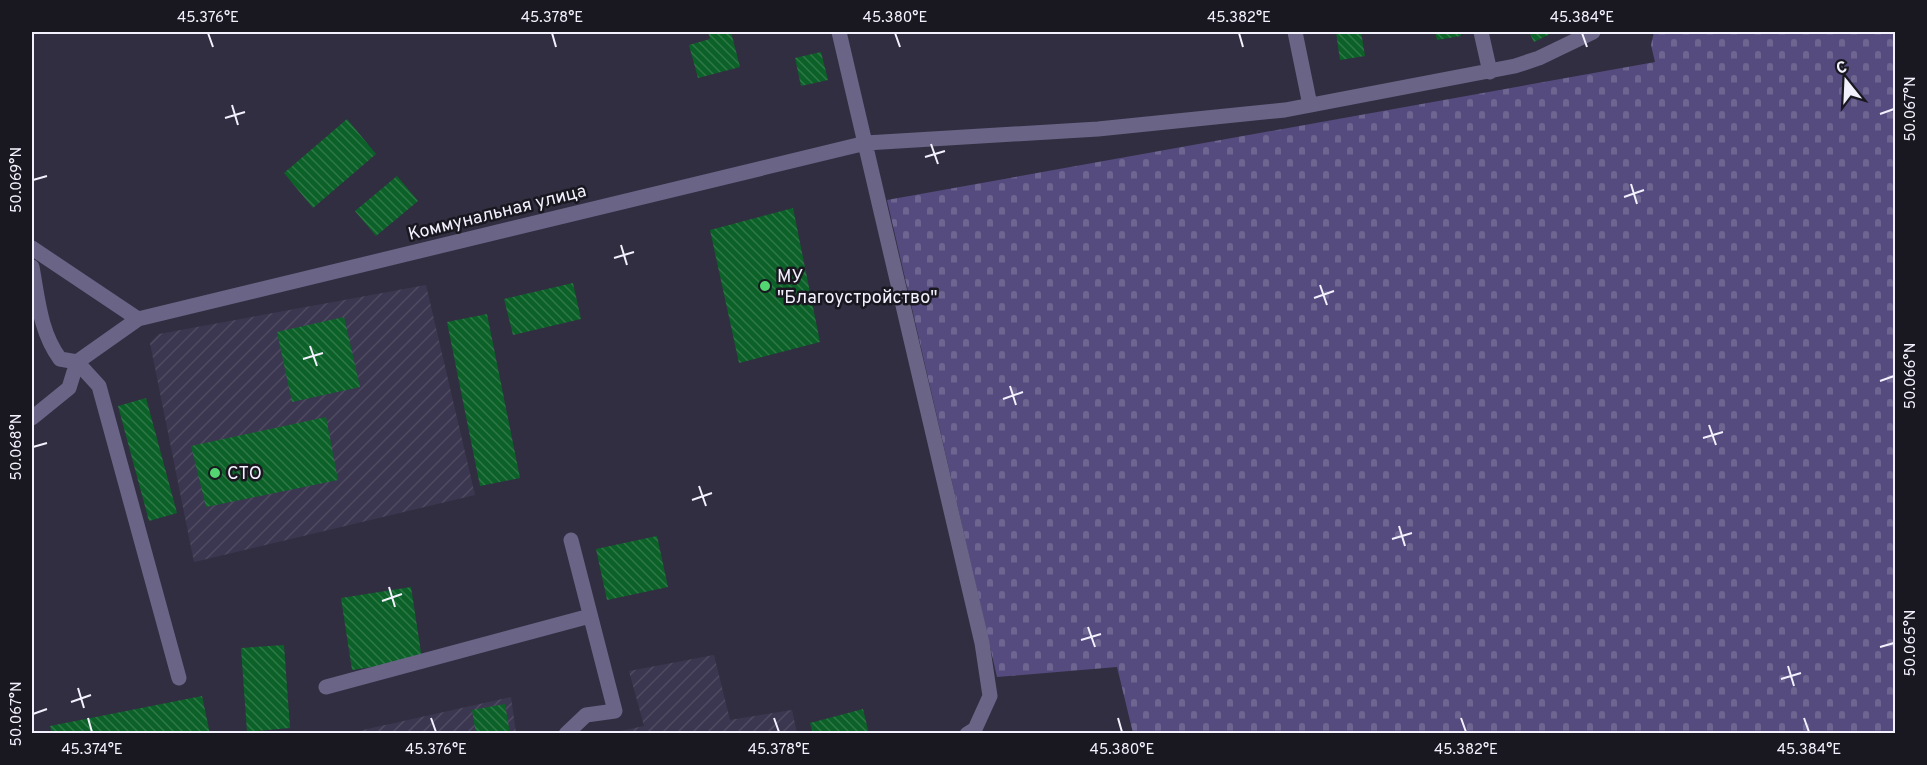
<svg xmlns="http://www.w3.org/2000/svg" width="1927" height="765" viewBox="0 0 1927 765" font-family="Overpass,sans-serif">
  <style>
    .industrial { fill: url(#industrial-furrows) }
    .cemetery { fill: url(#cemetery-stones) }
    .building { fill: url(#building-back-hatch) }
    .lines { fill: none; stroke-linecap: round; stroke-linejoin: round }
    .minor { stroke: #6a6486; stroke-width: 15 }
    .ticks { fill: none; stroke: #f2f1fd; stroke-width: 2 }
    .poi-dot { fill: #53d672; stroke: #191820; stroke-width: 2 }
    .labels { text-anchor: middle; stroke-width: 5; stroke-linejoin: round; paint-order: stroke }
    .street-label { font-size: 18px; fill: #f2f1fd; stroke: #191820 }
    .poi-label { font-size: 18px; fill: #f2f1fd; stroke: #191820; text-anchor: start }
    .neatline { fill: none; stroke: #f2f1fd; stroke-width: 2 }
    .ticks-label { font-size: 15px; text-anchor: middle; fill: #f2f1fd }
  </style>
  <defs>
    <pattern id="industrial-furrows" width="10" height="10" patternUnits="userSpaceOnUse" patternTransform="scale(1.5)"><rect width="10" height="10" fill="#3c3750"/><path d="M-1 1l2-2M0 10L10 0M9 11l2-2" fill="none" stroke="#4f4b61"/></pattern>
    <pattern id="cemetery-stones" width="16" height="16" patternUnits="userSpaceOnUse" patternTransform="scale(1.5)"><rect width="16" height="16" fill="#554b7e"/><path d="M2 7V4a2 2 0 0 1 4 0v3zM10 15v-3a2 2 0 0 1 4 0v3z" fill="#6e6591"/></pattern>
    <pattern id="building-back-hatch" width="6" height="6" patternUnits="userSpaceOnUse" patternTransform="scale(1.5)"><rect width="6" height="6" fill="#0b6127"/><path d="M-1 5l2 2M0 0l6 6M5-1l2 2" fill="none" stroke="#2f7847"/></pattern>
  </defs>
  <rect width="100%" height="100%" fill="#312e41"/>
  <path class="industrial" d="M426 285 475 495 194 562 150 343 159 334Z
    M714 655 730 720 792 710 797 733H611L644 726 629 671Z
    M511 697 516 733 345 734Z"/>
  <path class="cemetery" d="M1654 32H1895V733H1133L1117 667 997 677 887 200 1655 62 1651 45Z"/>
  <path class="building" d="M708 32H731L740 67 698 78 689 45 710 39Z
    M1336 32H1361L1365 56 1340 60Z
    M1435 32H1461V36L1437 40Z
    M1529 32H1554L1534 42Z
    M821 52 828 80 801 86 795 58Z
    M347 119 376 154 313 208 284 173Z
    M397 176 418 201 376 236 355 211Z
    M793 208 820 342 739 363 710 230Z
    M573 283 581 319 513 335 504 299Z
    M487 314 520 478 480 486 447 322Z
    M344 317 360 387 292 402 277 332Z
    M146 398 177 513 149 521 118 406Z
    M326 417 338 480 206 507 191 446Z
    M657 536 668 587 607 600 596 549Z
    M411 587 422 659 352 670 341 598Z
    M284 645 290 728 247 732 241 648Z
    M202 696 210 734H52L50 726Z
    M505 704 510 734H476L472 710Z
    M863 709 869 734H813L810 723Z"/>
  <g class="lines">
    <path class="minor" d="M839 32 982 643 990 696 975 729 967 734
      M1295 32 1310 105
      M1481 32 1490 72
      M32 248 138 319
      M32 267C38 299 40 332 60 359L77 362 138 319 866 143 1098 129 1285 110 1515 66 1539 58 1593 32
      M77 362 99 386 179 678
      M32 418 69 388 77 362
      M326 687 590 616
      M566 734 586 715 615 711 571 540"/>
  </g>
  <path class="ticks" d="M208 33 213 47M552 33 556 47M895 33 900 47M1239 33 1243 47M1582 33 1587 47M232 105 238 125M1880 114 1894 109M225 118 245 112M931 144 938 164M925 157 945 151M33 180 47 176M1631 184 1637 204M1624 197 1644 190M621 245 627 265M614 258 634 252M1320 285 1327 305M1314 298 1334 291M310 346 317 366M303 359 323 353M1880 381 1894 376M1010 386 1016 405M1003 399 1023 392M1709 425 1716 445M1703 438 1723 432M33 447 47 443M699 486 706 506M692 500 712 493M1399 526 1405 546M1392 539 1412 533M389 587 395 607M382 601 402 594M1088 627 1095 647M1081 640 1101 634M1880 647 1894 643M1788 666 1794 686M1781 679 1801 673M78 688 84 708M71 702 91 695M33 714 47 709M88 718 92 732M431 718 436 732M774 718 779 732M1118 718 1122 732M1461 718 1466 732M1804 718 1809 732"/>
  <g class="poi-dot">
    <circle cx="765" cy="286" r="6"/>
    <circle cx="215" cy="473" r="6"/>
  </g>
  <g class="labels">
    <g class="street-label">
      <text transform="translate(497 212) rotate(-14)" y="6">Коммунальная улица</text>
    </g>
    <g class="poi-label">
      <text x="777" y="282">МУ<tspan x="777" dy="21">"Благоустройство"</tspan></text>
      <text x="227" y="479">СТО</text>
    </g>
  </g>
  <rect width="1927" height="765" fill="none" stroke="#191820" stroke-width="66"/>
  <g transform="translate(1846 81) rotate(342)" stroke="#191820" stroke-width="4.5" paint-order="stroke">
  <path d="M0-4.5L10 22L0 15L-10 22Z" fill="#f2f1fd"/>
  <text y="-9" font-size="16" font-weight="bold" text-anchor="middle" fill="#f2f1fd">С</text>
  </g>
  <rect x="33" y="33" width="1861" height="699" class="neatline"/>
  <g class="ticks-label">
    <text x="208" y="22">45.376°E</text>
    <text x="552" y="22">45.378°E</text>
    <text x="895" y="22">45.380°E</text>
    <text x="1239" y="22">45.382°E</text>
    <text x="1582" y="22">45.384°E</text>
    <text transform="translate(1910 109) rotate(-90)" y="5">50.067°N</text>
    <text transform="translate(16 180) rotate(-90)" y="5">50.069°N</text>
    <text transform="translate(1910 376) rotate(-90)" y="5">50.066°N</text>
    <text transform="translate(16 447) rotate(-90)" y="5">50.068°N</text>
    <text transform="translate(1910 643) rotate(-90)" y="5">50.065°N</text>
    <text transform="translate(16 714) rotate(-90)" y="5">50.067°N</text>
    <text x="92" y="754">45.374°E</text>
    <text x="436" y="754">45.376°E</text>
    <text x="779" y="754">45.378°E</text>
    <text x="1122" y="754">45.380°E</text>
    <text x="1466" y="754">45.382°E</text>
    <text x="1809" y="754">45.384°E</text>
  </g>
</svg>
